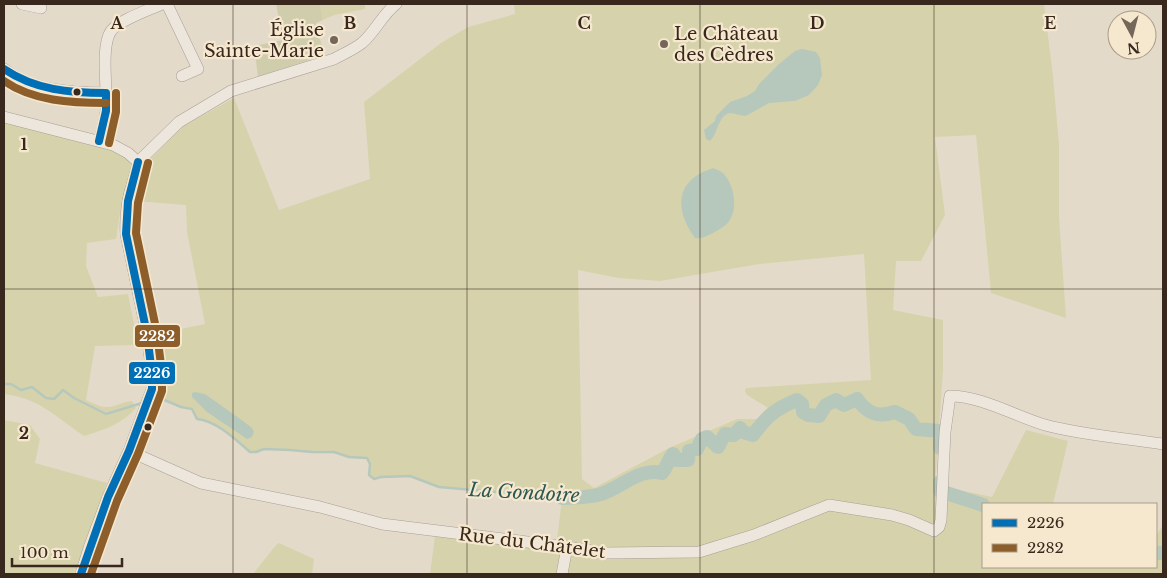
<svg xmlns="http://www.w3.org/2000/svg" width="1167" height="578" viewBox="0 0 1167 578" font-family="'Libre Baskerville',serif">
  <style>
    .green { fill: #d6d3ac; fill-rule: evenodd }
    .cemetery { fill: #d0cdac }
    .water { fill: #b6c8bc }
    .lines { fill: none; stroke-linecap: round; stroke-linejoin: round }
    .stream { stroke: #b6c8bc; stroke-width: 2.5 }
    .river { stroke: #b6c8bc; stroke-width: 14 }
    .minor-casing { stroke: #a99f94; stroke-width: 12 }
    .minor { stroke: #ece6dd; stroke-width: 11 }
    .bus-1-casing { stroke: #f6e8cf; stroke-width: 11 }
    .bus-2-casing { stroke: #f6e8cf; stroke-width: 11 }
    .bus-1 { stroke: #006fb6; stroke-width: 8 }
    .bus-2 { stroke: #8d5e2a; stroke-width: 8 }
    .grid { fill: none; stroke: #38271c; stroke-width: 1; stroke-opacity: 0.55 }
    .poi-dot { fill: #746659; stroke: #f6e8cf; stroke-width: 2 }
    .bus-dot { fill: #38271c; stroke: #f6e8cf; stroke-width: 2 }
    .labels { text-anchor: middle; stroke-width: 4.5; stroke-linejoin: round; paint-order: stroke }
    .poi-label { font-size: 18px; fill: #38271c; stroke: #f6e8cf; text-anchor: end }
    .street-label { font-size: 18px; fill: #38271c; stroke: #f6e8cf }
    .water-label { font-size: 19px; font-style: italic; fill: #2b5852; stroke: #f6e8cf }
    .grid-label { font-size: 16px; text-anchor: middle; font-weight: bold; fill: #38271c; stroke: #f6e8cf; stroke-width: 4.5; stroke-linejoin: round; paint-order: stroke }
    .line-badge { stroke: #f6e8cf; stroke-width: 2 }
    .badge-label { font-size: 14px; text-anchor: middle; font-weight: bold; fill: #fff }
  </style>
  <rect width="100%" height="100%" fill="#e4daca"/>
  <path class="green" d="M320 4H365V9L334 15 323 20Z
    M514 4H1044L1053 76 1059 145V217L1066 318 991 293 976 135 935 137 945 215 921 261H896L893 310 943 320V370L935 485 992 497 1026 430 1068 441 1053 504H983V567H1156V536L1163 525V574H430L435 536 556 549 562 498C522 495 482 491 442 487 432 486 422 480 412 477 401 474 384 476 374 479L369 475 370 464 367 458 349 457 334 452H312L290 450 264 449 256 452H250C235 439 217 421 197 419L192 409 181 407 162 399 156 404 160 382 151 335 205 324 187 232 186 205 122 200 116 239 87 243 86 266 98 297 128 294 138 345 95 346 86 400C91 402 99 407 105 407 115 408 123 401 132 401L136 408C122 424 104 430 84 436 56 417 39 398 4 394V121C51 133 102 139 143 167L182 127 234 98 279 210 370 179 364 102 441 43 468 27 515 14ZM864 254 871 380 746 388 745 391 747 395 768 408 767 414 756 419H737L669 448 594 488 582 479 578 270 618 278 660 281 759 264Z
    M4 420 30 425 40 439 35 463 107 483 74 574H4Z
    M279 543 314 559 312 574H253L276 545Z"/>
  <path class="cemetery" d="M276 4H320L323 20 316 23 324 55 258 77 254 46 283 40Z"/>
  <path class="water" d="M802 49 816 52 820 58 822 75 818 85 809 95 795 101 769 103 746 116C741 116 734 113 730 113 718 115 718 134 710 141L706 139 704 130 715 121 716 116 730 102 747 96 755 91 759 84 779 64 795 51Z
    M713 168C717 170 721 171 723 173 733 183 738 205 731 218 728 225 720 229 713 233 707 236 702 239 695 238 674 209 675 180 713 168Z
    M195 392 205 394 243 421 252 428 254 432 252 437 247 439 207 412 192 397V393Z"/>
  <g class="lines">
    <path class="stream" d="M4 384H11L21 390 32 387 46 398 54 399 63 390 74 398 106 414 142 403
      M156 404 162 399 181 407 192 409 197 419C217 421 235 439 250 452H256L264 449 290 450 312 452H334L349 457 367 458 370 464 369 475 374 479 381 477 410 476 439 487 562 498"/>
    <path class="river" d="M940 482V491L983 505
      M562 498C574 497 590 498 601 494 621 488 640 467 662 473 667 467 668 460 673 454L677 460H688L689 451 697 449 702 439 707 437 718 447 725 434 734 435 740 428 743 432 753 435C767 416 775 409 797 400L802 404 803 412 808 415 819 416 826 405 836 400 844 405 857 399C867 413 877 418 895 412L909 419 916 429 940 431V448
      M1156 553H1163"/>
    <defs>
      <path id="minor" d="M22 4 41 8
        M167 4 198 69 182 76
        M4 69C31 91 72 93 106 93
        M4 117 113 145 128 153 138 162
        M99 141C102 132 105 121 106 111 108 91 100 47 111 31 119 20 149 10 162 4
        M129 451 201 483 320 507 382 524 567 547 604 553 699 552 754 535 829 505 892 515 909 520 934 531 939 527 941 520 945 432 950 396C981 396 1015 416 1045 425 1082 435 1125 438 1163 444
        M81 574 89 548 108 497 129 451 152 389V374L147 334 126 234C125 216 127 199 133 182 135 174 137 170 138 162L179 122 231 91 334 59C343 54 353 50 362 43 375 32 382 15 396 4
        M562 574 567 547"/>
    </defs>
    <use href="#minor" class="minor-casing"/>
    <use href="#minor" class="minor"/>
    <defs>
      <path id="bus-1" d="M4 69C35 90 70 93 106 93
        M99 141 106 111V93
        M81 574 108 497 129 451 152 389V374L147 334 126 234 128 201 138 162"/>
      <path id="bus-2" d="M4 81C33 101 71 103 106 103
        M109 143 116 112V93
        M91 574 117 501 138 454 162 391V373L157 333 136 233 138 203 148 163"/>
    </defs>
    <use href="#bus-1" class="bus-1-casing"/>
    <use href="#bus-2" class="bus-2-casing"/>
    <use href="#bus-1" class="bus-1"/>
    <use href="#bus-2" class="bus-2"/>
  </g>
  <path class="grid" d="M233 4V574M467 4V574M700 4V574M934 4V574M4 289H1163"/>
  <g class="poi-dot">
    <circle cx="334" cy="40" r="5"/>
    <circle cx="664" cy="44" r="5"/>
  </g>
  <g class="bus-dot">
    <circle cx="77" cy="92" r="4.5"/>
    <circle cx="148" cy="427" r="4.5"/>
  </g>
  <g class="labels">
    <g class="poi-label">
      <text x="324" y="36">Église<tspan x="324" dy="21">Sainte-Marie</tspan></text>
      <text x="674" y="40" text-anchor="start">Le Château<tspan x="674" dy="21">des Cèdres</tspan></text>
    </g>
    <g class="street-label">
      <text transform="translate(532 543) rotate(7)" y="6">Rue du Châtelet</text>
    </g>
    <g class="water-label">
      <text transform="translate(524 492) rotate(3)" y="7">La Gondoire</text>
    </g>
  </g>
  <g class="grid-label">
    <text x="117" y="29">A</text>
    <text x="350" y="29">B</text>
    <text x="584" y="29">C</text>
    <text x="817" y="29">D</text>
    <text x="1050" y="29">E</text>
    <text x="24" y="150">1</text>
    <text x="24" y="439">2</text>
  </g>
  <g class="line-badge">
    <rect x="134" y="324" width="47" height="24" rx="5" fill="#8d5e2a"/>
    <rect x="128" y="361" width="48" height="24" rx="5" fill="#006fb6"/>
  </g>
  <g class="badge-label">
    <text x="157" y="341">2282</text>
    <text x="152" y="378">2226</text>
  </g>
  <rect width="1167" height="578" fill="none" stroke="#38271c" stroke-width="10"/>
  <rect x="982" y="503" width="175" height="65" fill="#f6e8cf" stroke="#aa9b87"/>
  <rect x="992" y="519" width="25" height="8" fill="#006fb6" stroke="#aa9b87"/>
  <text x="1027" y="528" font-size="15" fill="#38271c">2226</text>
  <rect x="992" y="544" width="25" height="8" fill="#8d5e2a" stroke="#aa9b87"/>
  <text x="1027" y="553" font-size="15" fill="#38271c">2282</text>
  <g transform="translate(1132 35) rotate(173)"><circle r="24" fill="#f6e8cf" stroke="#aa9b87"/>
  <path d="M0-4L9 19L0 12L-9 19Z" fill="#746659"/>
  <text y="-8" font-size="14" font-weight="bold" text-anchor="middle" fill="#38271c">N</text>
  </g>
  <path d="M12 558v8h110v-8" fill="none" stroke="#38271c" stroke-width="2.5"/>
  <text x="20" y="558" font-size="15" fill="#38271c" stroke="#f6e8cf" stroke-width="4" paint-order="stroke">100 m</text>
</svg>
